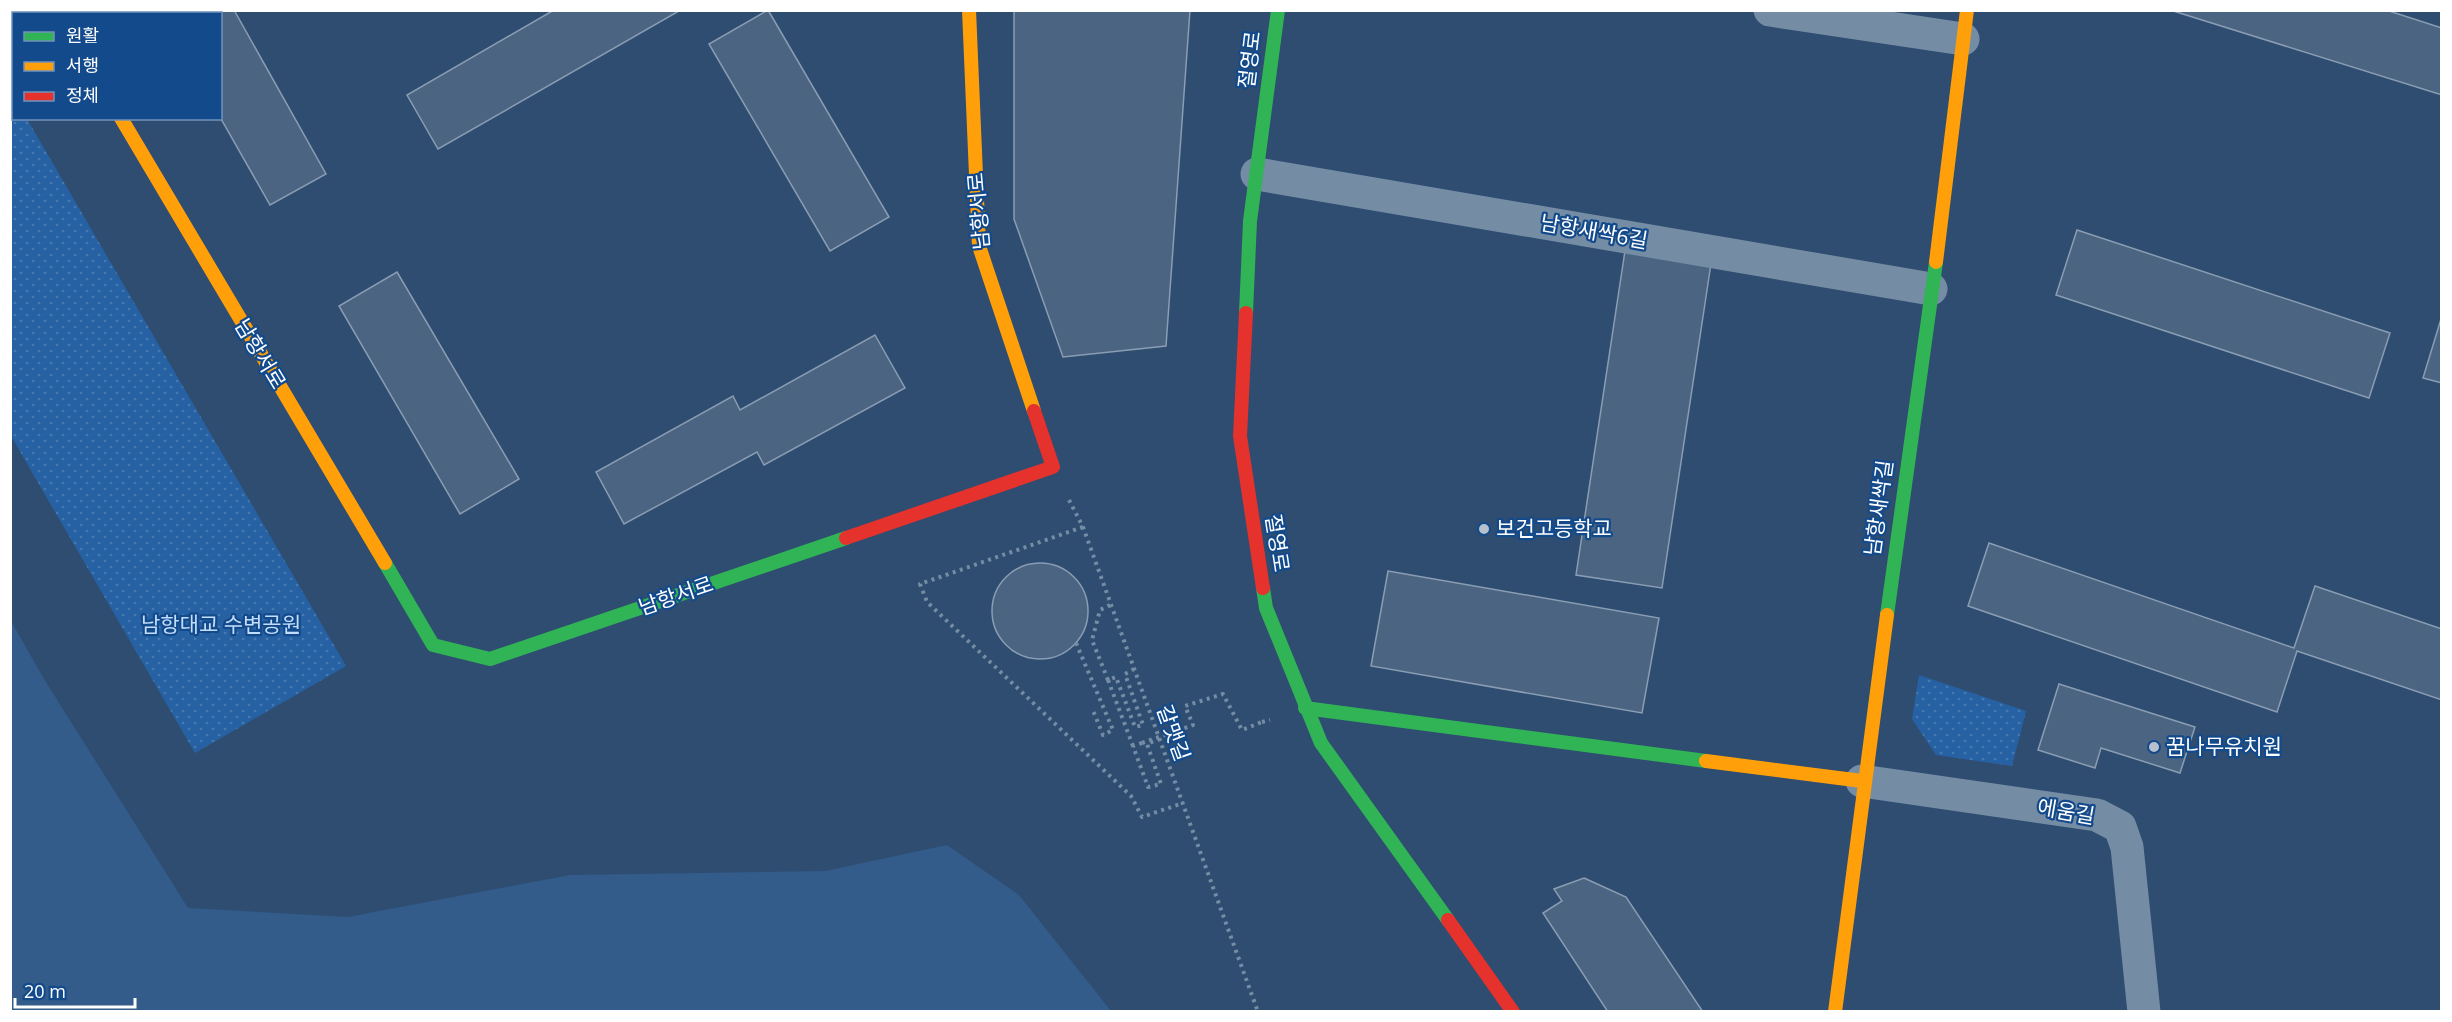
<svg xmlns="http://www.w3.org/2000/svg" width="2452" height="1022" viewBox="0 0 2452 1022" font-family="'Open Sans','Noto Sans KR',sans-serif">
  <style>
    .park { fill: url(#park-dots) }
    .water { fill: #335c8a }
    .building { fill: #4b6481; stroke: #8a9db3; stroke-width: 1.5 }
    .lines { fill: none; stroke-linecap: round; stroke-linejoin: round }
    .path { stroke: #758ca5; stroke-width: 4; stroke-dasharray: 3 4.5; stroke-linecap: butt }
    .street { stroke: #758ca5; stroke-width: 33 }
    .fast { stroke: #30b455; stroke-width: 14 }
    .slow { stroke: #ff9f0a; stroke-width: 14 }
    .jam { stroke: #e5322d; stroke-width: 14 }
    .path-bridge { stroke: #758ca5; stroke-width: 4; stroke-dasharray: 3 4.5; stroke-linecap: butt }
    .poi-dot { fill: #b6c1cd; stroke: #134a8c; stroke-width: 2 }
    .labels { text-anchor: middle; stroke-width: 4.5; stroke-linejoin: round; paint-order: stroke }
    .street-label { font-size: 21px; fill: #fff; stroke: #134a8c }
    .poi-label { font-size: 21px; fill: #fff; stroke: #134a8c; text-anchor: start }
    .park-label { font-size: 21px; fill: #c2ddfc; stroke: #134a8c }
  </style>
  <defs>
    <pattern id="park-dots" width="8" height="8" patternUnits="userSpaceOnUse" patternTransform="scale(1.5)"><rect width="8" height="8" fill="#2661a3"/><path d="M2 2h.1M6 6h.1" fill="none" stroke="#4779b1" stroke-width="1.8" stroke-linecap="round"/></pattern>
  </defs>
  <rect width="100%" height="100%" fill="#2e4d71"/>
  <path class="park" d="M10 91 13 96 14 118 27 119 346 666 195 753 11 436Z
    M1919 675 2026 711 2012 766 1936 755 1912 719Z"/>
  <path class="water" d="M11 621 44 679 188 908 348 917 570 875 825 871 947 845 1019 895 1111 1011H11Z"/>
  <path class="building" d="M160 10H234L326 174 270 205 220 117V14H162Z
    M554 10 679 11 438 149 407 95Z
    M768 10 889 217 830 251 709 44Z
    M1014 10H1190L1166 346 1063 357 1014 219Z
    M2170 10H2386L2442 28V95Z
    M2077 230 2390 333 2369 398 2056 295Z
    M1626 244 1712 257 1662 588 1576 575Z
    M397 272 519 479 460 514 339 306Z
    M2441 319H2442V383L2423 378Z
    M875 335 905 388 764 465 757 452 624 524 596 472 733 396 740 410Z
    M1989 543 2294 648 2315 586 2442 629V700L2297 651 2277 712 1968 606Z
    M992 611a48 48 0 1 1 96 0a48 48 0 1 1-96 0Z
    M1388 571 1659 618 1642 713 1371 666Z
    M2059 684 2195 727 2180 773 2101 748 2095 768 2038 750Z
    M1584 878 1626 897 1703 1012H1608L1543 913 1562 901 1554 889Z"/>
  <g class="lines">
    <path class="path" d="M1069 500 1083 527 1258 1012
      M1083 527 920 584 927 602 1131 796 1142 817 1183 803
      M1076 643 1113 730 1103 735 1092 708
      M1108 680 1092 640 1100 610 1110 605
      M1262 722 1270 720
      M1142 743 1133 746 1148 787 1161 784 1147 744 1159 739
      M1133 746 1108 680 1116 677 1135 727 1143 725 1125 674 1134 669"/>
    <path class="street" d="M57 10 58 14
      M1770 10 1963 39
      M1257 174 1931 289
      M1862 781 2097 815 2120 827 2127 847 2144 1012"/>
    <path class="fast" d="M1246 313 1250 221 1278 10
      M385 563 433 645 490 659 846 538
      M1263 588 1266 608 1321 743 1448 920
      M1887 615 1936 262
      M1305 708 1706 761"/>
    <path class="slow" d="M969 10 979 246 1034 411
      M121 118 385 563
      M1936 262 1967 10
      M1706 761 1862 781
      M1835 1012 1887 615"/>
    <path class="jam" d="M1246 313 1240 436 1263 588
      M846 538 1053 467 1034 411
      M1448 920 1513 1012"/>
    <path class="path-bridge" d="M1142 743 1193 725 1185 706 1223 694 1242 730 1262 722"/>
  </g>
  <g class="poi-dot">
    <circle cx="1484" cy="529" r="6"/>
    <circle cx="2154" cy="747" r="6"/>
  </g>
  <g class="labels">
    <g class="street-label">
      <text transform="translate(1250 60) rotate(-83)" y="7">절영로</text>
      <text transform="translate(979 211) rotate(-95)" y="7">남항서로</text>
      <text transform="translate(1594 232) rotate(10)" y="7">남항새싹6길</text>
      <text transform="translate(260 354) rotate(59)" y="7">남항서로</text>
      <text transform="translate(1879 508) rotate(-82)" y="7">남항새싹길</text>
      <text transform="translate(1277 543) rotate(81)" y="7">절영로</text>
      <text transform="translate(676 596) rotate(-19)" y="7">남항서로</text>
      <text transform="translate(1173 733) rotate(70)" y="7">갈맷길</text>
      <text transform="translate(2066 812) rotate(10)" y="7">에움길</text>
    </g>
    <g class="poi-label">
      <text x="1496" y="536">보건고등학교</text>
      <text x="2166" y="754">꿈나무유치원</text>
    </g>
    <g class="park-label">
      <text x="221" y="632">남항대교 수변공원</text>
    </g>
  </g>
  <rect width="2452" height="1022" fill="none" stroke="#ffffff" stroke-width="24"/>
  <rect x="12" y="12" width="210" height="108" fill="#134a8c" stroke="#7192ba" stroke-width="1.5"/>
  <rect x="24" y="32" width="30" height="9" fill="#30b455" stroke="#7192ba" stroke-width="1.5"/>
  <text x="66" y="42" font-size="18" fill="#ffffff">원활</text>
  <rect x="24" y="62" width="30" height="9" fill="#ff9f0a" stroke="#7192ba" stroke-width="1.5"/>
  <text x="66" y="72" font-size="18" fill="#ffffff">서행</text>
  <rect x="24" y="92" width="30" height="9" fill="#e5322d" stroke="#7192ba" stroke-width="1.5"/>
  <text x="66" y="102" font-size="18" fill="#ffffff">정체</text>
  <path d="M15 998v9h120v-9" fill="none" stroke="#ffffff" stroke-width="3"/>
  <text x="24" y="998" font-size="18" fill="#ffffff" stroke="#134a8c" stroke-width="4.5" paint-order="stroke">20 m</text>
</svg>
